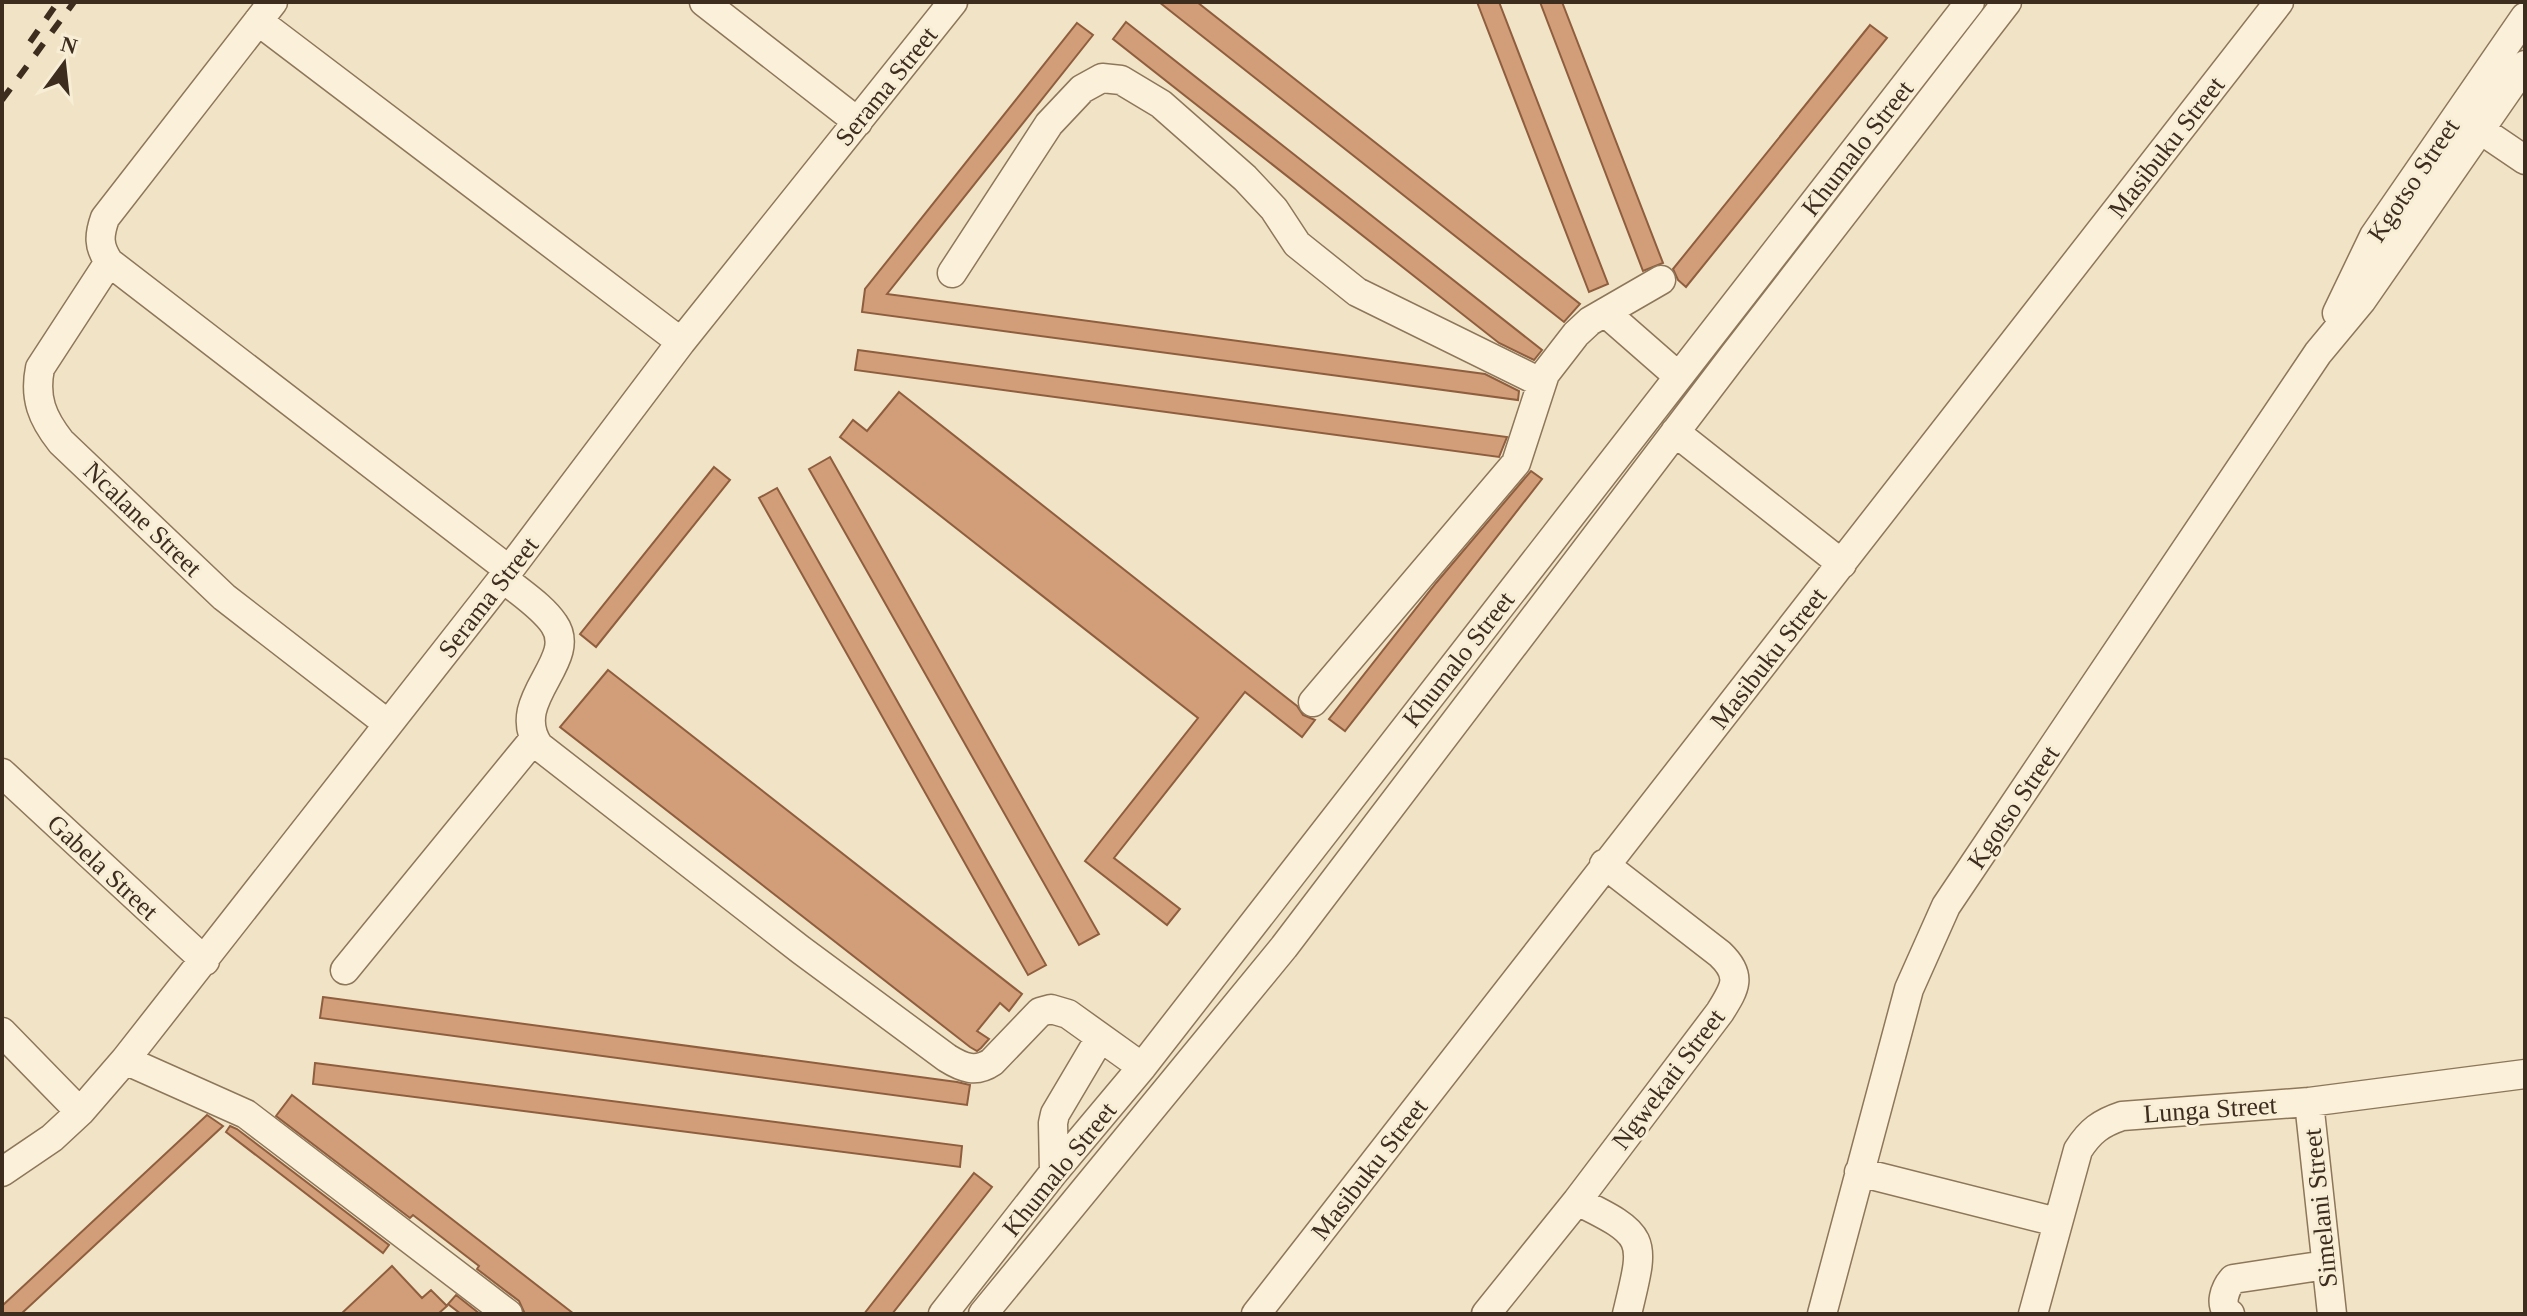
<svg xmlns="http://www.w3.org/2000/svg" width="2527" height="1316" viewBox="0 0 2527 1316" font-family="'Times New Roman',serif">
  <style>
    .building { fill: #d29e79; stroke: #8f5e3e; stroke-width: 2 }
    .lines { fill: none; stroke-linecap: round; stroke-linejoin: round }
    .minor-casing { stroke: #8e765a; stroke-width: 31 }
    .minor { stroke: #fbf1da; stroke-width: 28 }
    .rail { stroke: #3d2d1f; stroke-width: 6; stroke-dasharray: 14 14; stroke-linecap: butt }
    .labels { text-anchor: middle; stroke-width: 6; stroke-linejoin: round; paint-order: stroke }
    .street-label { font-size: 26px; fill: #3d2d1f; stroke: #f8eed6 }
  </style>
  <rect width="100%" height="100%" fill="#f1e4c6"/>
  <path class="building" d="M1159 2H1197L1580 304 1564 322Z
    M1477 2H1499L1608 284 1589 292Z
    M1540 2H1562L1663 263 1643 271Z
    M1126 22 1542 350 1534 360 1499 343 1113 39Z
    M1077 23 1093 35 887 294 1485 374 1519 391 1518 400 862 312 865 289Z
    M1870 25 1887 38 1686 287 1678 280 1673 269Z
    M858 350 1507 437 1499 457 855 370Z
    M899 392 1297 706 1303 715 1315 720 1302 737 1245 692 1114 858 1180 909 1167 925 1085 861 1198 718 840 437 853 420 867 431Z
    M830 457 1099 934 1079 945 809 469Z
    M714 467 730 480 596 647 580 634Z
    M1531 471 1542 479 1345 731 1329 719 1436 583Z
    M777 488 1046 965 1028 975 759 498Z
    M608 670 1022 994 1009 1011 1000 1003 977 1031 989 1039 981 1048 977 1051 970 1047 560 727Z
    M323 997 957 1082 970 1085 967 1105 320 1018Z
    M315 1063 962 1146 960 1167 313 1084Z
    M292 1095 574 1314H525L519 1301 477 1269 479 1266 413 1215 410 1218 276 1116Z
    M207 1115 223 1126 21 1314H2V1306Z
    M230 1126 237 1129 389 1245 383 1253 226 1132Z
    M974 1173 992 1187 892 1314H864Z
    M392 1266 422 1298 431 1290 447 1306 438 1314H341Z
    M456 1295 480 1314H461L448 1304Z"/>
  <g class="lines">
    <defs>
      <path id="minor" d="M273 2 105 218C99 235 98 246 109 262L509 570
        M704 2 858 122
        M258 21 681 342
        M2466 120 2525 160
        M109 262 40 368C34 398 42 418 61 442L224 597 388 724
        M952 273 1049 124 1082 89 1102 78 1121 80 1161 104 1245 178 1274 209 1297 244 1357 292 1542 383
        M1606 313 1678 376
        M2337 313 2374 236 2525 17
        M1675 432 1842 564
        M503 578C519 592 542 606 554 624 580 661 507 700 539 746L801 950 947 1058C963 1068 976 1073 992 1062L1040 1012 1051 1009 1068 1014 1142 1067
        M1313 702 1516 463 1545 374 1576 334 1590 321 1661 280
        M2 773 205 961
        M345 970 534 739
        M2 1032 80 1112
        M125 1060 246 1114 508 1314
        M2309 1102 2332 1314
        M2 1172 52 1138 80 1112 125 1060 503 578 681 342 953 2
        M1054 1172 1053 1123 1055 1114 1100 1038
        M1859 1172 2057 1222
        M1577 1201C1649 1236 1645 1239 1627 1314
        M943 1314 1054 1172 1142 1067 1970 2
        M983 1314 1284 947 1734 355 2007 2
        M1256 1314 2279 2
        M1486 1314 1577 1201 1720 1012C1735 988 1743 976 1720 954L1604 864
        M1822 1314 1909 989 1946 906 2318 353 2362 300 2525 65
        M2033 1314 2078 1150C2090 1131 2101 1123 2122 1116L2309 1102 2525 1074
        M2230 1314C2218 1306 2225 1288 2233 1279L2326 1265"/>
    </defs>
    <use href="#minor" class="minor-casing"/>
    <use href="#minor" class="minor"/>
    <path class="rail" d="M30 42 58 2
      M2 100 74 2"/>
  </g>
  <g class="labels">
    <g class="street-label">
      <text transform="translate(886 86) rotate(-51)" y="9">Serama Street</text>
      <text transform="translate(2166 147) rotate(-52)" y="9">Masibuku Street</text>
      <text transform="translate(1857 148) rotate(-52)" y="9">Khumalo Street</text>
      <text transform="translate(2413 180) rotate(-56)" y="9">Kgotso Street</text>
      <text transform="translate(143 519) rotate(44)" y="9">Ncalane Street</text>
      <text transform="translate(488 597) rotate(-52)" y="9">Serama Street</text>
      <text transform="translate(1768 658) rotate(-52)" y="9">Masibuku Street</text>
      <text transform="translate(1458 659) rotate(-52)" y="9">Khumalo Street</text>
      <text transform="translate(2013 807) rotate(-56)" y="9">Kgotso Street</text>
      <text transform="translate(103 867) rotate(43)" y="9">Gabela Street</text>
      <text transform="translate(1668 1079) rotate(-53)" y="9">Ngwekati Street</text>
      <text transform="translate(2210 1109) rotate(-4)" y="9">Lunga Street</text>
      <text transform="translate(1059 1169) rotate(-51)" y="9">Khumalo Street</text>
      <text transform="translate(1369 1169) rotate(-52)" y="9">Masibuku Street</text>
      <text transform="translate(2320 1208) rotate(-96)" y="9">Simelani Street</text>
    </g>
  </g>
  <rect width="2527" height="1316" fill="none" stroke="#3d2d1f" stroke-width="8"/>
  <g transform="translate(64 64) rotate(15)" stroke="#f8eed6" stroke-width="6" paint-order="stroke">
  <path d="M0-6L14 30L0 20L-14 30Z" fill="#3d2d1f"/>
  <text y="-12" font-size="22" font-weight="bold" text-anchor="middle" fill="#3d2d1f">N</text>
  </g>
</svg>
